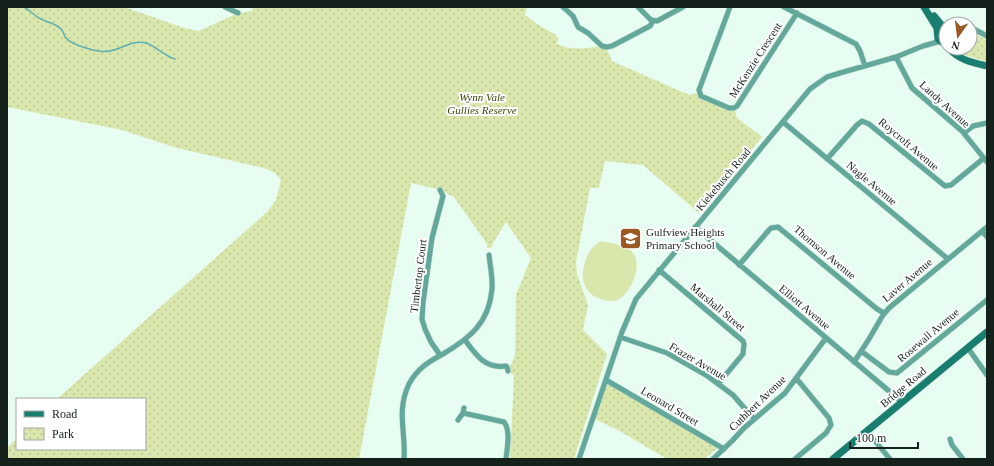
<svg xmlns="http://www.w3.org/2000/svg" width="994" height="466" viewBox="0 0 994 466" font-family="'Times New Roman',serif">
  <style>
    .grass { fill: #d9e7ad }
    .park { fill: url(#park-dots) }
    .lines { fill: none; stroke-linecap: round; stroke-linejoin: round }
    .stream { stroke: #5cb0b4; stroke-width: 1.5 }
    .street-casing { stroke: #c6dacf; stroke-width: 6 }
    .secondary-casing { stroke: #c6dacf; stroke-width: 8 }
    .street { stroke: #62a99c; stroke-width: 5 }
    .secondary { stroke: #187e70; stroke-width: 7 }
    .labels { text-anchor: middle; stroke-width: 4; stroke-linejoin: round; paint-order: stroke }
    .street-label { font-size: 11px; fill: #15221b; stroke: #fff }
    .park-label { font-size: 11px; font-style: italic; fill: #3d470b; stroke: #fff }
    .poi-label { font-size: 11px; fill: #15221b; stroke: #fff; text-anchor: start }
  </style>
  <defs>
    <pattern id="park-dots" width="8" height="8" patternUnits="userSpaceOnUse"><rect width="8" height="8" fill="#d9e7ad"/><path d="M2 2h.1M6 6h.1" fill="none" stroke="#b9c694" stroke-width="1.8" stroke-linecap="round"/></pattern>
  </defs>
  <rect width="100%" height="100%" fill="#e8fdf1"/>
  <path class="grass" d="M601 241C610 243 622 244 630 250 645 262 632 292 618 300 614 302 608 301 603 300 590 297 581 286 583 271 585 258 589 248 601 241Z"/>
  <path class="park" d="M7 7H124L184 28 199 31 238 13 252 11 253 7H527L525 15 537 24 556 35 558 39 557 44C571 51 588 48 602 46L606 47 612 61 689 95 699 93 734 108 737 118 762 137 699 213 643 165 605 161 599 188H590L576 262 577 274 588 305 583 330 607 354 574 459H510C511 431 513 403 514 375L508 371 515 356 516 295 531 258 506 222 493 243 491 248H487V244L454 197 441 190 411 183 359 459H7V448L17 438V449H145V399H57L267 212 276 200 281 180 275 173 264 168 177 148 122 130 7 107Z
    M970 32 987 40V62L965 55 959 48H970Z
    M606 380 719 447 704 459H667L618 430 593 418Z"/>
  <g class="lines">
    <path class="stream" d="M24 7C29 10 32 13 36 16 43 22 54 22 61 29 63 31 64 34 65 37 70 43 79 46 86 48 96 51 104 53 114 50 124 47 134 40 146 43 156 46 164 56 175 59"/>
    <defs>
      <path id="street" d="M225 7 238 13
        M563 7 573 16 578 27 588 33 602 46 606 47 612 46 650 26 653 21
        M638 7 651 20 657 21 683 7
        M730 7 699 90 701 96 729 108H734L737 106 797 13
        M784 7 856 44 860 51 865 66
        M970 27 987 36
        M896 57 912 88 962 131 987 162
        M783 122 948 259
        M964 133 973 126 987 123
        M827 159 857 125 862 121 869 124 945 186 951 185 984 158
        M695 227 902 402
        M982 231 987 237
        M739 265 769 230 771 228 778 227 877 309 884 313
        M659 270 743 341 744 344 743 354 718 384
        M620 337 667 353 706 375 733 395 754 419
        M465 340C476 355 485 369 506 366L507 367 508 371
        M861 351 889 372 897 373 987 300
        M970 351 987 375
        M440 355 431 342 425 329 422 319 423 303 432 238 443 196 440 190
        M854 362 869 339 883 315 889 308 987 227
        M606 380 724 449
        M463 413 504 422C511 431 507 448 506 459
        M458 420 463 413 464 408
        M870 435 890 459
        M950 439 952 445 963 459
        M404 459C406 432 396 411 409 384 417 369 428 362 443 354 470 338 489 323 492 289 493 278 490 266 489 255
        M579 459 622 332 636 299 810 89 827 77 840 73 896 57 923 46 941 41
        M713 459 732 441 744 428 785 393 826 338
        M795 459 826 433 831 425 829 418 796 378"/>
      <path id="secondary" d="M924 7 937 28 938 39 942 42H946
        M934 16 944 28
        M949 48C958 60 974 63 987 66
        M833 459 987 332"/>
    </defs>
    <use href="#street" class="street-casing"/>
    <use href="#secondary" class="secondary-casing"/>
    <use href="#street" class="street"/>
    <use href="#secondary" class="secondary"/>
  </g>
  <defs>
    <symbol id="school-square" viewBox="-11 -11 22 22"><rect x="-9" y="-9" width="18" height="18" rx="4" fill="#9a5924" stroke="#fff"/><path d="M0-5L7-2L0 1L-7-2ZM-4 1L0 2.5L4 1V4Q0 6-4 4Z" fill="#fff"/></symbol>
  </defs>
  <g fill-rule="evenodd">
    <use href="#school-square" x="618" y="226" width="25" height="25"/>
  </g>
  <g class="labels">
    <g class="street-label">
      <text transform="translate(755 60) rotate(-57)" y="4">McKenzie Crescent</text>
      <text transform="translate(945 104) rotate(42)" y="4">Landy Avenue</text>
      <text transform="translate(909 144) rotate(40)" y="4">Roycroft Avenue</text>
      <text transform="translate(723 179) rotate(-50)" y="4">Kiekebusch Road</text>
      <text transform="translate(872 183) rotate(40)" y="4">Nagle Avenue</text>
      <text transform="translate(825 252) rotate(40)" y="4">Thomson Avenue</text>
      <text transform="translate(418 276) rotate(-83)" y="4">Timbertop Court</text>
      <text transform="translate(907 280) rotate(-40)" y="4">Laver Avenue</text>
      <text transform="translate(718 307) rotate(40)" y="4">Marshall Street</text>
      <text transform="translate(805 307) rotate(40)" y="4">Elliott Avenue</text>
      <text transform="translate(928 335) rotate(-40)" y="4">Rosewall Avenue</text>
      <text transform="translate(698 361) rotate(30)" y="4">Frazer Avenue</text>
      <text transform="translate(903 387) rotate(-40)" y="4">Bridge Road</text>
      <text transform="translate(757 403) rotate(-44)" y="4">Cuthbert Avenue</text>
      <text transform="translate(670 406) rotate(31)" y="4">Leonard Street</text>
    </g>
    <g class="park-label">
      <text x="482" y="101">Wynn Vale<tspan x="482" dy="13">Gullies Reserve</tspan></text>
    </g>
    <g class="poi-label">
      <text x="646" y="236">Gulfview Heights<tspan x="646" dy="13">Primary School</tspan></text>
    </g>
  </g>
  <rect width="994" height="466" fill="none" stroke="#15221b" stroke-width="16"/>
  <rect x="16" y="398" width="130" height="52" fill="#ffffff" stroke="#a1a7a4"/>
  <rect x="24" y="411" width="20" height="6" fill="#187e70" stroke="#a1a7a4"/>
  <text x="52" y="418" font-size="12" fill="#15221b">Road</text>
  <rect x="24" y="428" width="20" height="12" fill="url(#park-dots)" stroke="#a1a7a4"/>
  <text x="52" y="438" font-size="12" fill="#15221b">Park</text>
  <g transform="translate(958 36) rotate(194)"><circle r="19" fill="#ffffff" stroke="#a1a7a4"/>
  <path d="M0-3L7 15L0 10L-7 15Z" fill="#9a5924"/>
  <text y="-6" font-size="11" font-weight="bold" text-anchor="middle" fill="#15221b">N</text>
  </g>
  <path d="M850 442v6h68v-6" fill="none" stroke="#15221b" stroke-width="2"/>
  <text x="856" y="442" font-size="12" fill="#15221b" stroke="#ffffff" stroke-width="3" paint-order="stroke">100 m</text>
</svg>
